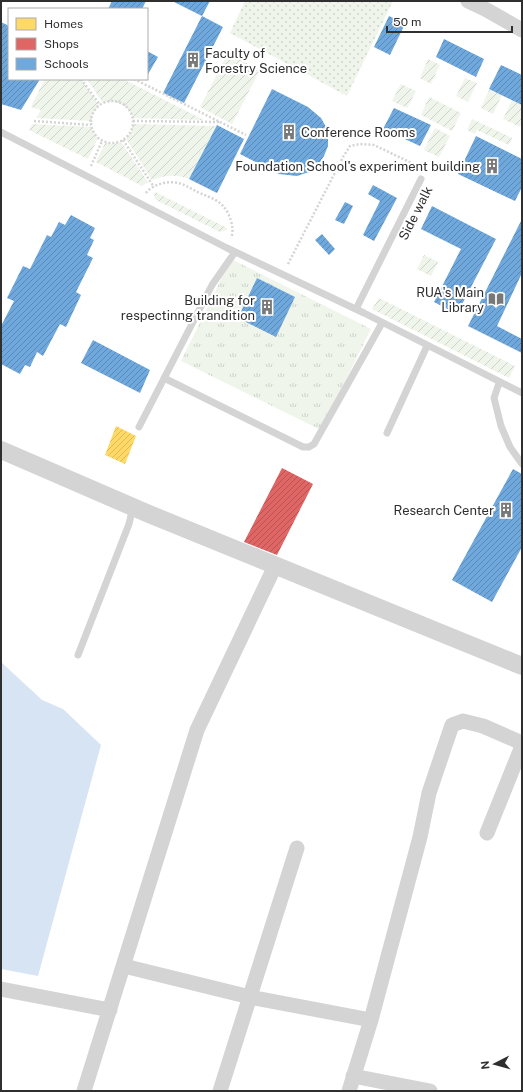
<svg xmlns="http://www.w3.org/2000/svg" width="523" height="1092" viewBox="0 0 523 1092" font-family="'Public Sans',sans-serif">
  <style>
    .grass { fill: url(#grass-dots) }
    .park { fill: url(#park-tufts) }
    .garden { fill: url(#garden-furrows) }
    .water { fill: #d7e4f4 }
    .homes { fill: url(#homes-hatch) }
    .shops { fill: url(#shops-hatch) }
    .schools { fill: url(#schools-hatch) }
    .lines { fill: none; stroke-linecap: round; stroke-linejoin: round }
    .path { stroke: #d4d4d4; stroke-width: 2.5; stroke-dasharray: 2 2; stroke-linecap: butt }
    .service { stroke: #d4d4d4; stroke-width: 7 }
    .minor { stroke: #d4d4d4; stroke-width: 15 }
    .tertiary { stroke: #d4d4d4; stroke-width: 18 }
    .labels { text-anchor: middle; stroke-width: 4; stroke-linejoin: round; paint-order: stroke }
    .poi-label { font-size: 13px; fill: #2f2f2f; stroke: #fff; text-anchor: end }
    .street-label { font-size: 13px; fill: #2f2f2f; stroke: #fff }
  </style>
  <defs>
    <pattern id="grass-dots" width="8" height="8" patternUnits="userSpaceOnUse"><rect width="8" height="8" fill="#eff5eb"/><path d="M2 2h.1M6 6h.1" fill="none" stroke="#cdd2ca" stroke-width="1.8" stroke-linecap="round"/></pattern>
    <pattern id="park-tufts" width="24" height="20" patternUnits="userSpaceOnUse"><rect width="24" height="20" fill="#eff5eb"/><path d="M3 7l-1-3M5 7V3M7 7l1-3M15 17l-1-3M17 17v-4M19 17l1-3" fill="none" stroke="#cdd2ca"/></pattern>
    <pattern id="garden-furrows" width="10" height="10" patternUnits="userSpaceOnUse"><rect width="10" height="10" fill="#eff5eb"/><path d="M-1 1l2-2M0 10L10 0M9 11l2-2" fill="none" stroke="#cdd2ca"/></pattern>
    <pattern id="homes-hatch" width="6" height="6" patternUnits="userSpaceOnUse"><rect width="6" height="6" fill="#ffd966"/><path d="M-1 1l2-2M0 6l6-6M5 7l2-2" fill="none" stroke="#dbbb59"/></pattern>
    <pattern id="shops-hatch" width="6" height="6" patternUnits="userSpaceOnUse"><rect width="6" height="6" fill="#e06666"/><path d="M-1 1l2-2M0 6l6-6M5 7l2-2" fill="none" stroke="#b65454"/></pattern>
    <pattern id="schools-hatch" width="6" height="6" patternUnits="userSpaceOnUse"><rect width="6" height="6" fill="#6fa8dc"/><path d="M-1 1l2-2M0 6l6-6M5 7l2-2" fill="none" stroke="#5c89b3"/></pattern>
  </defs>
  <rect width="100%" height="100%" fill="#fff"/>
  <path class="grass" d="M245 1H393L347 96 230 33Z"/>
  <path class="park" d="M231 259 371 329 321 430 181 361Z"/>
  <path class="garden" d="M228 53 260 70 232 124 200 107Z
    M428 59 440 65 431 84 420 78Z
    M465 78 477 83 468 102 456 96Z
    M45 79H81L99 106 93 113 91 121 36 118 41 110 31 107Z
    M87 79H123L204 120 133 118C129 105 116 99 103 103Z
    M401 84 416 91 407 108 392 101Z
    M489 90 502 95 493 114 481 108Z
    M429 97 461 113 452 131 421 115Z
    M512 100 522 105V122L520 127 503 119Z
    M472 119 512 138 509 145 477 130 475 134 467 130Z
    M32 124 91 127 94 134 98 138 88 159 29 130Z
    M133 124 216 126 189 179C177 174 165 175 152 180L126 139 132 130Z
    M435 128 450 136 439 157 424 150Z
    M121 142 148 182 142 186 96 162 105 143 112 144Z
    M155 192 227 228V230L220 232 164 204C159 202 152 199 155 192Z
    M424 255 438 262 431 276 417 269Z
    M379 298 515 366 509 378 372 309Z"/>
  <path class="water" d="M1 662 42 700 63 709 101 745 38 976 1 969Z"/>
  <path class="homes" d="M116 426 136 436 125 464 105 455Z"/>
  <path class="shops" d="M282 468 313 484 277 555 244 542Z"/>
  <path class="schools" d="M112 1H146L142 9H108Z
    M172 1H210L202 16Z
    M202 16 223 27 184 103 163 93Z
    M389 16 405 24 390 55 374 47Z
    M1 22 9 26V79H40L21 110 1 104Z
    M444 39 484 59 476 77 436 57Z
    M147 51 158 57 147 76Z
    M501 65 522 75V105L489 89Z
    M272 89 308 107 321 118 326 127 328 138V146L324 156 317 167 309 172 297 176 279 174 240 154Z
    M394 108 431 125 420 146 383 129Z
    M217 125 244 139 217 193 189 179Z
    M476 136 522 159V187L515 201 458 174Z
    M373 185 397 198 374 241 363 235 380 201 368 194Z
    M345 202 353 206 344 224 335 220Z
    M432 206 496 239 457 314 434 302 461 249 421 229Z
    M71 215 95 228 90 238 94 240 87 255 93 258 76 292 81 295 66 327 60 324 43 356 37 352 30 367 25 365 20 374 1 364V326L14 301 7 298 23 266 30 269 47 235 51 237 59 222 65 225Z
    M522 219V273L497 326 522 339V353L468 326Z
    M322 234 335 249 329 255 315 240Z
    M257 278 295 297 276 337 238 318Z
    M93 340 150 370 140 393 81 363Z
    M513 469 522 474V547L492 602 452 580Z"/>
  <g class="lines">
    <path class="path" d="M81 79 100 105
      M134 79 246 135
      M91 122a21 21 0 1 1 42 0a21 21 0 1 1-42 0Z
      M34 121 91 125
      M133 121 219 122
      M123 140 154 187
      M91 166 102 141
      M146 193C154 183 170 180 182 184 189 187 195 191 202 194 209 197 218 200 223 206 230 213 235 229 231 238
      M288 264 343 157 350 146 360 144 374 145 420 167"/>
    <path class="service" d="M1 132 227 248 364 313 522 393
      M356 309 421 179
      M164 378 303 447H309L314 444 382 323
      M499 383 494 398 501 426 510 447 522 464
      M139 427 212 285 235 252
      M387 433 427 346
      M78 655 129 524 133 507"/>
    <path class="minor" d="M468 1 485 9 522 30
      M487 833 522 746
      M124 966 250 997 371 1020
      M1 989 110 1010
      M353 1076 430 1091
      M84 1091 197 730 275 566
      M220 1091 297 848
      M349 1091 371 1020 420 837 429 793 452 725 463 721 483 726 522 743"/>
    <path class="tertiary" d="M1 450 149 514 522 666"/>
  </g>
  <defs>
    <symbol id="building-bare" viewBox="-9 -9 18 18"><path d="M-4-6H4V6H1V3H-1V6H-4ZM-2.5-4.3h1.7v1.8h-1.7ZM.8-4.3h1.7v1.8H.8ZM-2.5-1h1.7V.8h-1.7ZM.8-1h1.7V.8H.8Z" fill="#787878" stroke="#fff" stroke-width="2.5" paint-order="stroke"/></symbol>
    <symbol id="library-bare" viewBox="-9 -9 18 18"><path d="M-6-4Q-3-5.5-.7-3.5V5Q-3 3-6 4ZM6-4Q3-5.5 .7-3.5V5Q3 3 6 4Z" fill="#787878" stroke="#fff" stroke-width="2.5" paint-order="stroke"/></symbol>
  </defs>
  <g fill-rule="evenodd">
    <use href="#building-bare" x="182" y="49" width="22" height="22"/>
    <use href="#building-bare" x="278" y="121" width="22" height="22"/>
    <use href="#building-bare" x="481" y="155" width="22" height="22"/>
    <use href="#library-bare" x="485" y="288" width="22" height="22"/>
    <use href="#building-bare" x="256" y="296" width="22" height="22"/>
    <use href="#building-bare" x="495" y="499" width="22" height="22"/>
  </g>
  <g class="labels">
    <g class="poi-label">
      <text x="205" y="58" text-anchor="start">Faculty of<tspan x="205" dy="15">Forestry Science</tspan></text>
      <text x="301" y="137" text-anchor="start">Conference Rooms</text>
      <text x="480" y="171">Foundation School's experiment building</text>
      <text x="484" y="297">RUA's Main<tspan x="484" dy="15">Library</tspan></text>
      <text x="255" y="305">Building for<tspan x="255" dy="15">respectinng trandition</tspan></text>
      <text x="494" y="515">Research Center</text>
    </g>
    <g class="street-label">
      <text transform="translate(415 213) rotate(-63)" y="5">Side walk</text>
    </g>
  </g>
  <rect width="523" height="1092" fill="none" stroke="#2f2f2f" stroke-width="4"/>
  <rect x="8" y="8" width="140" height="72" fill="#ffffff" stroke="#acacac"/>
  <rect x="16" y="18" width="20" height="12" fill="#ffd966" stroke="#acacac"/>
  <text x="44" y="28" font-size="12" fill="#2f2f2f">Homes</text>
  <rect x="16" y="38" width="20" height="12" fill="#e06666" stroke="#acacac"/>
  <text x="44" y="48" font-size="12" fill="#2f2f2f">Shops</text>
  <rect x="16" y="58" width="20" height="12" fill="#6fa8dc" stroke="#acacac"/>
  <text x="44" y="68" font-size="12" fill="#2f2f2f">Schools</text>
  <g transform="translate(495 1064) rotate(264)" stroke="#ffffff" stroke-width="3" paint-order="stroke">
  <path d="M0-3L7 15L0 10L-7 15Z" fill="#2f2f2f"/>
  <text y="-6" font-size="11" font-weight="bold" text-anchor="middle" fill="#2f2f2f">N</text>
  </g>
  <path d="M387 26v6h125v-6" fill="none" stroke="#2f2f2f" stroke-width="2"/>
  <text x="393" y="26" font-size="12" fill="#2f2f2f" stroke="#ffffff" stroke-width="3" paint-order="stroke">50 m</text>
</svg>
